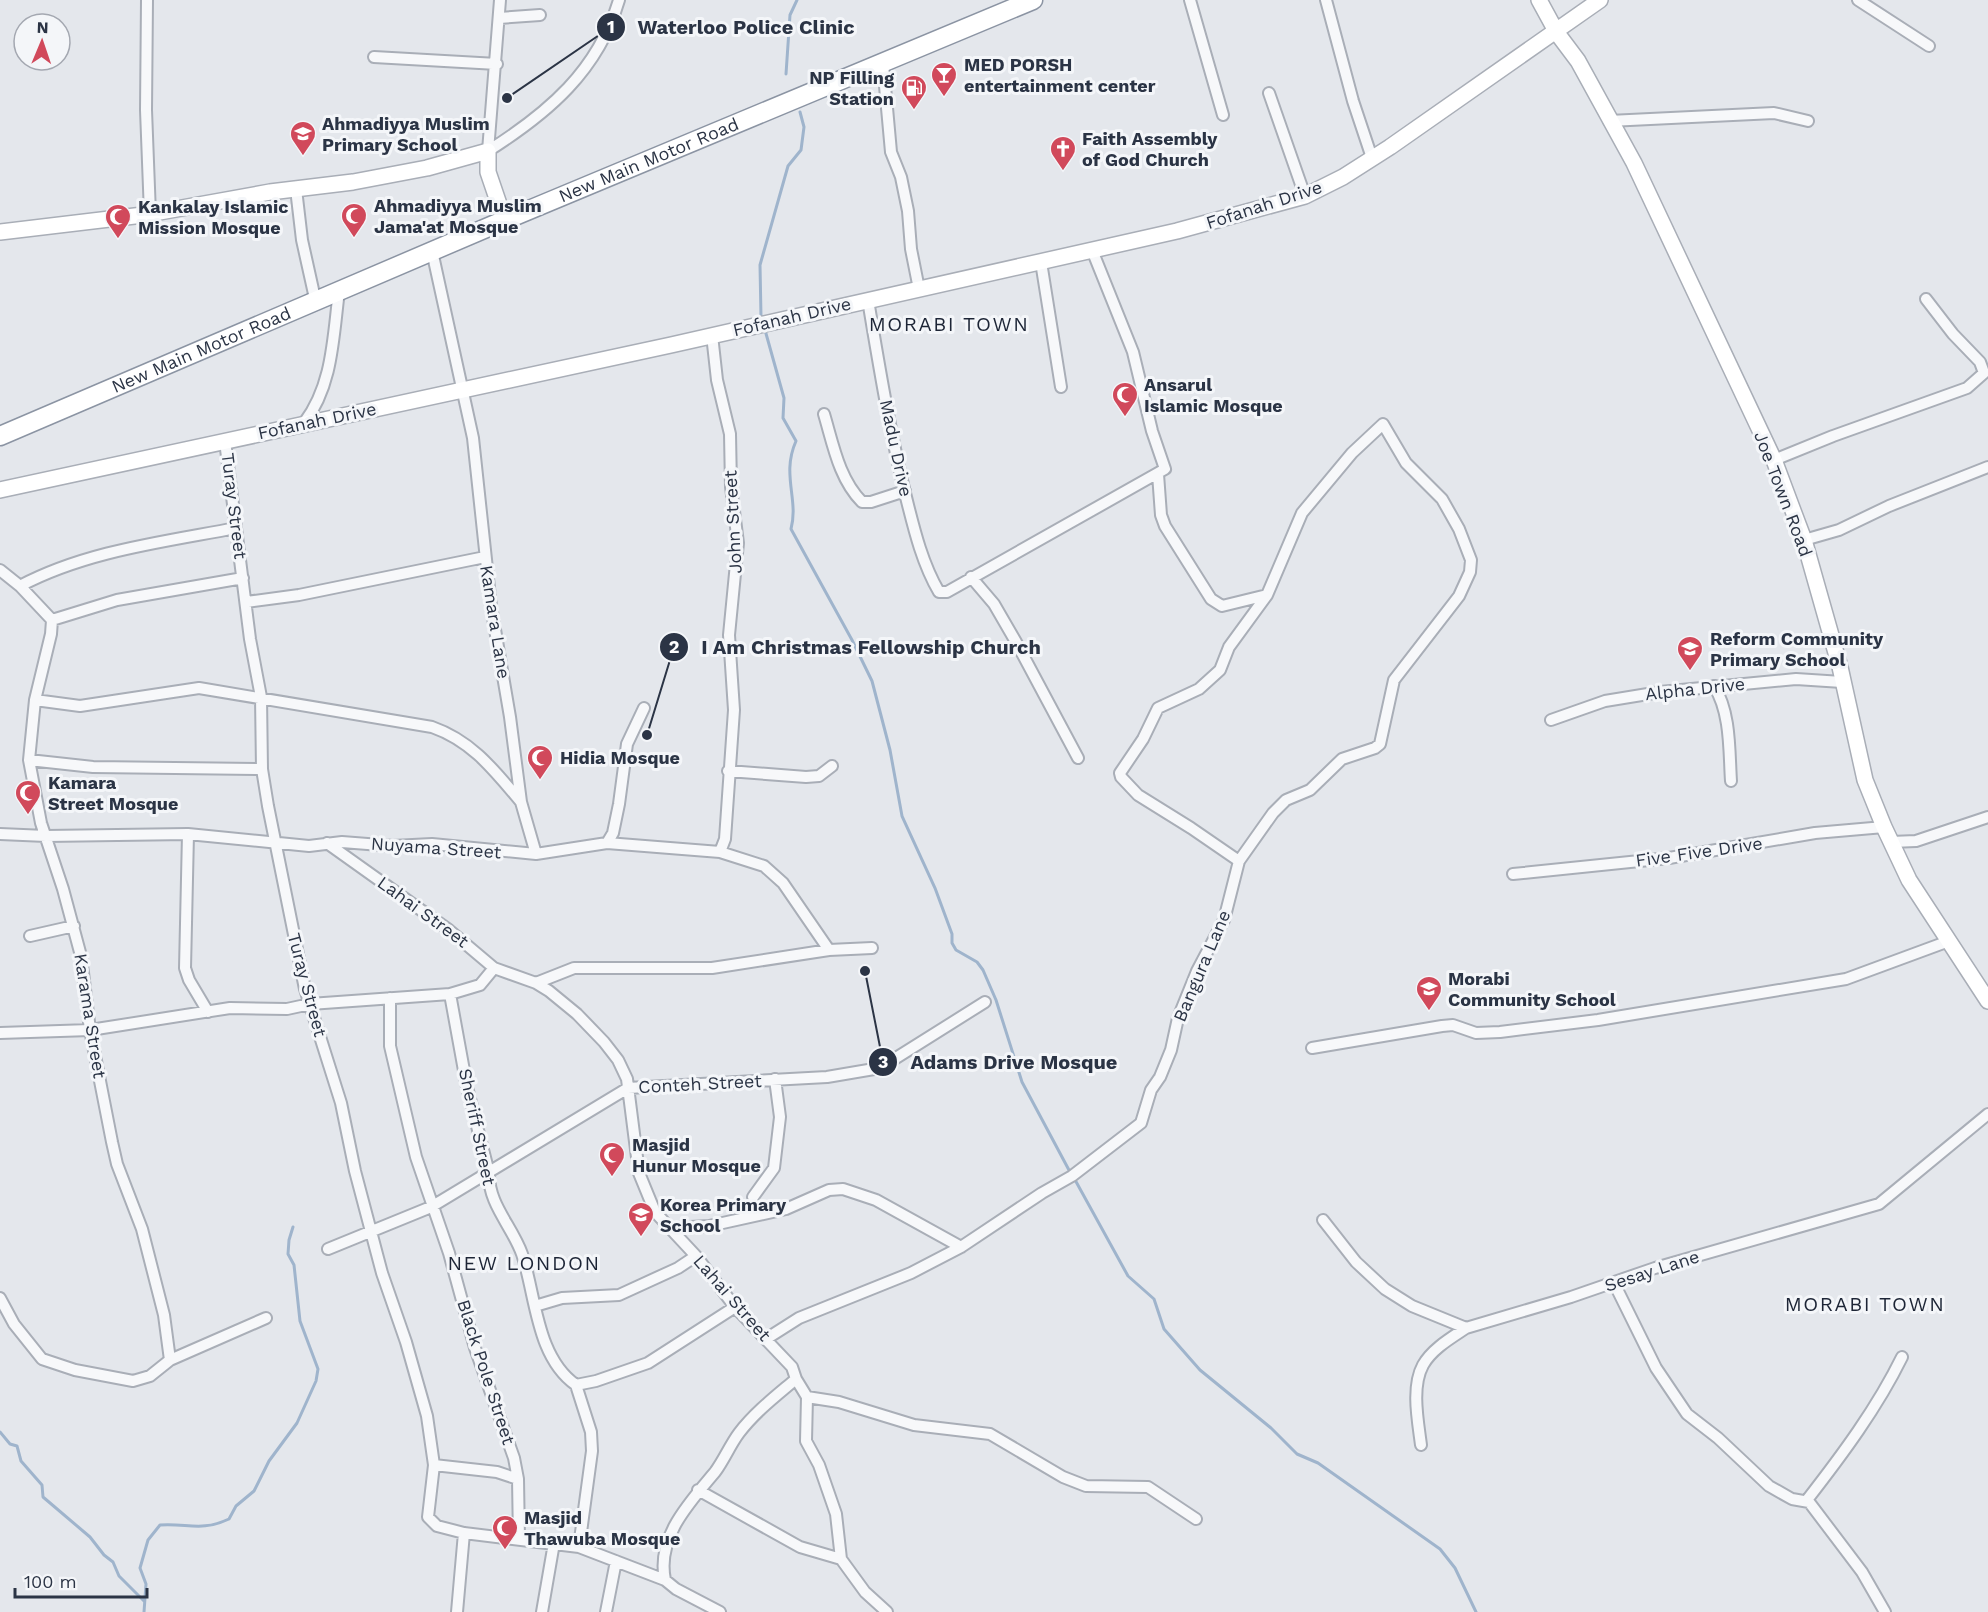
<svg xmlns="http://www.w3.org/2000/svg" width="1988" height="1612" viewBox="0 0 1988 1612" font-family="'Work Sans',sans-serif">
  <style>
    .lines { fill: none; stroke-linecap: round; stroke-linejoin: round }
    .stream { stroke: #9fb4cc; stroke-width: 3 }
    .street-casing { stroke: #a9aeb7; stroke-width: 14 }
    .secondary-casing { stroke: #a9aeb7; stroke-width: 18 }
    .highway-casing { stroke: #8b94a3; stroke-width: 21 }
    .street { stroke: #f7f8fa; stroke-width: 10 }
    .secondary { stroke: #fff; stroke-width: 15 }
    .highway { stroke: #fff; stroke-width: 18 }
    .labels { text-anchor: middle; stroke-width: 6; stroke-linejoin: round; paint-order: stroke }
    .poi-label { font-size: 18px; font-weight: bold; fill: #2b3445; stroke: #f4f6f9; text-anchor: start }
    .street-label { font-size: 18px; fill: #2b3445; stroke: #f4f6f9 }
    .neighbourhood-label { font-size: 20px; letter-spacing: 1.5px; fill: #1d2536; stroke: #f4f6f9 }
    .leader { fill: none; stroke: #2b3445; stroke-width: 2 }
    .callout-dot { fill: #2b3445; stroke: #f4f6f9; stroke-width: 2 }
    .mark-label { font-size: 18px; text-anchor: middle; font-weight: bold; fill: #fff }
    .callout-label { font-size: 20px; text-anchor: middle; font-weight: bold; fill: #2b3445; stroke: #f4f6f9; stroke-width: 6; stroke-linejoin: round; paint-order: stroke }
  </style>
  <rect width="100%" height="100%" fill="#e4e7ec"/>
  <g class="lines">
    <path class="stream" d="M786 74 790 15 797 0
      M761 317 760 265 788 166 801 150 804 127 800 112
      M765 330 784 398 783 418 796 441C781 475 799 499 791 529L852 640 872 681 890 750 902 816 935 888 952 934V943L956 950 977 962 983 970 996 1000 1022 1082 1070 1172
      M1074 1178 1128 1276 1154 1299 1164 1329 1200 1370 1271 1428 1297 1454 1318 1463 1440 1549 1455 1568 1476 1612
      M0 1432 10 1444 17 1446 21 1461 42 1485 43 1497 90 1537 104 1555 113 1562 119 1576 144 1601
      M144 1612 146 1584 140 1568 148 1540 160 1525C188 1523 201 1532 229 1519L236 1506 254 1491 269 1461 297 1423 316 1381 318 1369 300 1321 294 1265 288 1254 289 1240 293 1227"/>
    <defs>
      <path id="street" d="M147 0 146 110 150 214
        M1190 0 1223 115
        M1326 0 1353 101 1372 158
        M1858 0 1929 46
        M499 18 540 15
        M374 57 497 64
        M883 64 891 152 901 177 908 211 911 249 919 289
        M1269 93 1305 196
        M1609 121 1774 113 1808 121
        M488 151C548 113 598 71 619 0
        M488 151 500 0
        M296 189 302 240 314 294
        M432 251 473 438 491 606 510 717 521 802 536 854
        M1041 262 1061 387
        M868 300C879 366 890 432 906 497 914 529 922 563 939 592H947L1165 469 1152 431 1133 352 1092 250
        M712 335 717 380 730 434 731 487 738 543 729 635 734 710 725 839 720 852
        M824 414C833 444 839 479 862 502H871L905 491
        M304 423C333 385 333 337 339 291
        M225 441 250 639 261 697 262 769 268 806 305 989 341 1103 355 1171 382 1273 406 1342 427 1416 434 1465 428 1517 437 1526 464 1533 579 1547 665 1580 676 1589 720 1612
        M1774 460 1833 436 1967 388 1984 373 1980 362 1953 334 1926 299
        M1158 474 1161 515 1165 526 1211 599 1222 606 1267 595
        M1804 540 1839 530 1889 506 1988 467
        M0 570 20 586 52 620 51 634 35 700 80 706 199 688 432 727C472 741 494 770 521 802
        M971 577 994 604 1016 642 1078 758
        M20 586C86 551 163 542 236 528
        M246 602 299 595 485 557
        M52 620 117 600 243 578
        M1714 686C1731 713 1729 751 1731 781
        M35 700 29 760 41 823 63 889 81 956 90 1030 112 1142 117 1164 142 1229 164 1315 170 1360
        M1551 720 1605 701 1660 692 1796 679 1842 682
        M29 760 93 767 262 769
        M728 771 806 777 819 776 832 766
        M0 834 46 836 188 834 309 846 342 842 393 846 432 844 536 854 607 843 720 852 764 866 783 883 829 950
        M188 834 185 968 189 980 208 1012
        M1891 842 1916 841 1988 817
        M327 843 449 930 494 968 536 983 549 991 577 1014 604 1042 618 1060 627 1079 639 1173 655 1212 696 1256 735 1307 792 1367 796 1379C776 1396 755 1412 739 1433 730 1445 724 1460 715 1472 690 1502 656 1537 665 1580
        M607 843 613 833 619 804 627 744 644 708
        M1513 874 1669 858 1815 833 1884 827
        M30 936 74 926
        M536 983 574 968H712L829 950 872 948
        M450 994 467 1087 489 1173C488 1204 512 1226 522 1254 536 1296 536 1357 576 1385
        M390 998V1046L416 1157 449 1253 475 1348 514 1458 518 1479 519 1540
        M0 1033 90 1030 230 1008 287 1009 310 1004 450 994 480 985 494 968
        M1312 1048 1442 1026 1453 1025 1476 1033 1500 1032 1598 1020 1846 979 1949 941
        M753 1197 774 1168 780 1117 775 1079
        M1323 1220 1356 1262 1385 1289 1412 1306 1466 1328 1571 1297 1655 1268 1879 1204 1988 1114
        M671 1228 709 1226 786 1209 829 1190 843 1189 876 1200 961 1247
        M328 1249 431 1207 628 1088 827 1077 880 1068 985 1002
        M1614 1283 1656 1368 1687 1414 1718 1438 1769 1486 1792 1499 1809 1502 1862 1572 1885 1612
        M0 1298 14 1324 42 1359 75 1370 133 1381 150 1376 170 1360 266 1318
        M535 1306 562 1298 619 1295 678 1268 696 1256
        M766 1339 799 1318 911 1273 961 1247 1042 1193 1072 1176 1141 1123 1151 1090 1160 1077 1171 1050 1178 1018 1197 971 1224 920 1239 861 1273 813 1286 800 1310 790 1342 759 1375 748 1380 744 1394 680 1459 596 1470 572 1471 560 1459 529 1442 499 1406 463 1383 424 1352 453 1302 513 1267 595 1229 647 1220 670 1199 689 1158 708 1143 739 1120 773 1121 777 1138 795 1191 828 1239 861
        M796 1379 807 1397 806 1441 819 1465 836 1514 841 1559 865 1592 887 1612
        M576 1385 596 1381 648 1363 735 1307
        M576 1385 591 1432 592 1451 579 1547
        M807 1397 839 1402 914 1425 990 1434 1063 1477 1086 1486 1148 1487 1196 1519
        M1421 1445C1418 1421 1411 1387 1423 1365 1432 1349 1451 1338 1466 1328
        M434 1465 497 1472 518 1479
        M698 1490 800 1547 841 1559
        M1807 1500C1842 1455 1877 1408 1902 1357
        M457 1612 464 1533
        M542 1612 554 1543
        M606 1612 616 1561"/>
      <path id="secondary" d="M1539 0 1557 33 1578 61 1634 163 1774 460 1804 540 1840 667 1865 780 1884 827 1909 880 1988 1001
        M0 232 143 215 270 192 353 182 427 168 488 151V172L502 213
        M0 490 671 345 1177 231 1305 196 1343 177 1390 147 1600 0"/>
      <g id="highway">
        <path id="s1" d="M0 436 505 220 1033 0"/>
      </g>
    </defs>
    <use href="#street" class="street-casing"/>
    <use href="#secondary" class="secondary-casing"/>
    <use href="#highway" class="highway-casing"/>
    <use href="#street" class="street"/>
    <use href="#secondary" class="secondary"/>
    <use href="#highway" class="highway"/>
  </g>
  <defs>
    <symbol id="bar-pin" viewBox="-11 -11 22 30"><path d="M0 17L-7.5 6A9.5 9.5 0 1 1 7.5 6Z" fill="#d1495b" stroke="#f4f6f9"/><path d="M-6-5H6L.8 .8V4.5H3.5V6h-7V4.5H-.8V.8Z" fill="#fff"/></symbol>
    <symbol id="fuel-pin" viewBox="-11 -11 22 30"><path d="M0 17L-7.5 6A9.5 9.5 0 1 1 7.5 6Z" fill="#d1495b" stroke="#f4f6f9"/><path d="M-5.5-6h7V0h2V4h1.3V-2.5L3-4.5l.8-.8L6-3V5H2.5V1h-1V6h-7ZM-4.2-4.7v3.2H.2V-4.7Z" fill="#fff"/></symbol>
    <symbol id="school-pin" viewBox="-11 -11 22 30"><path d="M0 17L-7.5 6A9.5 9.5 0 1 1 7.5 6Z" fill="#d1495b" stroke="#f4f6f9"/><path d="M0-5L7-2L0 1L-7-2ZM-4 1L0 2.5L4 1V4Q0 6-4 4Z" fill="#fff"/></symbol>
    <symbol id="church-pin" viewBox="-11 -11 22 30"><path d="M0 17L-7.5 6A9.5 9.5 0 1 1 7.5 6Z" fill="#d1495b" stroke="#f4f6f9"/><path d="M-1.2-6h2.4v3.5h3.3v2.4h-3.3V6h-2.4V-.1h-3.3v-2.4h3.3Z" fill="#fff"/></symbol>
    <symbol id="mosque-pin" viewBox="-11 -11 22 30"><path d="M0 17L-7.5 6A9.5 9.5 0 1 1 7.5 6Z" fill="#d1495b" stroke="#f4f6f9"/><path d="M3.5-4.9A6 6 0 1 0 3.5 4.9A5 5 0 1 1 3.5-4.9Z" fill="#fff"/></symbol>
  </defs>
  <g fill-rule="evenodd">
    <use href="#bar-pin" x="929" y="60" width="30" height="40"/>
    <use href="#fuel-pin" x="899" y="73" width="30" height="40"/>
    <use href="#school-pin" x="288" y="119" width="30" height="40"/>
    <use href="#church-pin" x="1048" y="134" width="30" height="40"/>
    <use href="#mosque-pin" x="339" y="201" width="30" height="40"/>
    <use href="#mosque-pin" x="103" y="202" width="30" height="40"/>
    <use href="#mosque-pin" x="1110" y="380" width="30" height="40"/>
    <use href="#school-pin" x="1675" y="634" width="30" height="40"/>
    <use href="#mosque-pin" x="525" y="743" width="30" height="40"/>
    <use href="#mosque-pin" x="13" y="778" width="30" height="40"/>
    <use href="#school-pin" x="1414" y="974" width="30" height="40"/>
    <use href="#mosque-pin" x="597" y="1140" width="30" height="40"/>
    <use href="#school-pin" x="626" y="1200" width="30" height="40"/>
    <use href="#mosque-pin" x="490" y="1513" width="30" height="40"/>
  </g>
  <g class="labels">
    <g class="poi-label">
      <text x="964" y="71">MED PORSH<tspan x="964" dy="21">entertainment center</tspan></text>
      <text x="894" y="84" text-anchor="end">NP Filling<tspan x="894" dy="21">Station</tspan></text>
      <text x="322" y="130">Ahmadiyya Muslim<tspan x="322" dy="21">Primary School</tspan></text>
      <text x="1082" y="145">Faith Assembly<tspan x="1082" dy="21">of God Church</tspan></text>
      <text x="374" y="212">Ahmadiyya Muslim<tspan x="374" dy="21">Jama'at Mosque</tspan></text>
      <text x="138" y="213">Kankalay Islamic<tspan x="138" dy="21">Mission Mosque</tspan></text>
      <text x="1144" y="391">Ansarul<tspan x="1144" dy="21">Islamic Mosque</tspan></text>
      <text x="1710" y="645">Reform Community<tspan x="1710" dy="21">Primary School</tspan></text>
      <text x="560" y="764">Hidia Mosque</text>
      <text x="48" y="789">Kamara<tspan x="48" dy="21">Street Mosque</tspan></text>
      <text x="1448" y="985">Morabi<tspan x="1448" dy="21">Community School</tspan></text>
      <text x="632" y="1151">Masjid<tspan x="632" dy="21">Hunur Mosque</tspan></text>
      <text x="660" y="1211">Korea Primary<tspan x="660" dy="21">School</tspan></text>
      <text x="524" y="1524">Masjid<tspan x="524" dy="21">Thawuba Mosque</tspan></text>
    </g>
    <g class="street-label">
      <text dy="6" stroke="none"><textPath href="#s1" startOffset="705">New Main Motor Road</textPath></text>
      <text transform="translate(1264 205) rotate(-18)" y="6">Fofanah Drive</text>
      <text transform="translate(792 317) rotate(-13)" y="6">Fofanah Drive</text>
      <text dy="6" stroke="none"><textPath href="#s1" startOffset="219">New Main Motor Road</textPath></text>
      <text transform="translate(317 421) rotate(-12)" y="6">Fofanah Drive</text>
      <text transform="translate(896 448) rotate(78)" y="6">Madu Drive</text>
      <text transform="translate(1783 494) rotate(69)" y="6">Joe Town Road</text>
      <text transform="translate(234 506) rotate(83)" y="6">Turay Street</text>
      <text transform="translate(733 522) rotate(-93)" y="6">John Street</text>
      <text transform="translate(495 622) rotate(81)" y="6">Kamara Lane</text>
      <text transform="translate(1695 689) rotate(-6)" y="6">Alpha Drive</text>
      <text transform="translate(436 848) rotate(4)" y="6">Nuyama Street</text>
      <text transform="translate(1699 852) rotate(-8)" y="6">Five Five Drive</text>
      <text transform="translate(423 912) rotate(36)" y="6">Lahai Street</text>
      <text transform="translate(1202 966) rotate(-67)" y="6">Bangura Lane</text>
      <text transform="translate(307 985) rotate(75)" y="6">Turay Street</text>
      <text transform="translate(90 1016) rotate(81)" y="6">Karama Street</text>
      <text transform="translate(700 1084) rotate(-3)" y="6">Conteh Street</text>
      <text transform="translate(477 1127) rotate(78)" y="6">Sheriff Street</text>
      <text transform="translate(1652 1271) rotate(-18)" y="6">Sesay Lane</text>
      <text transform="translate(732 1298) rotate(49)" y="6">Lahai Street</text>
      <text transform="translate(486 1372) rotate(72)" y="6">Black Pole Street</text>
    </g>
    <g class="neighbourhood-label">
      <text x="949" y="331">MORABI TOWN</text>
      <text x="524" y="1270">NEW LONDON</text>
      <text x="1865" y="1311">MORABI TOWN</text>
    </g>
  </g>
  <path class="leader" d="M507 98L611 27M647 735L674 647M865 971L883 1062"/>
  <g class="callout-dot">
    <circle cx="507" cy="98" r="6"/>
    <circle cx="647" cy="735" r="6"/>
    <circle cx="865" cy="971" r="6"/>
    <circle cx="611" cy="27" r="15"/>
    <circle cx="674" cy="647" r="15"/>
    <circle cx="883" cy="1062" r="15"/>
  </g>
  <g class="mark-label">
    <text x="611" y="33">1</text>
    <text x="674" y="653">2</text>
    <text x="883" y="1068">3</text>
  </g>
  <g class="callout-label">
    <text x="746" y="34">Waterloo Police Clinic</text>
    <text x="871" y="654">I Am Christmas Fellowship Church</text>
    <text x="1014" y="1069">Adams Drive Mosque</text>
  </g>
  <g transform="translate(42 42) rotate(2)"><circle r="28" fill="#f4f6f9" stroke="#a4a8b1" stroke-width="1.5"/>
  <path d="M0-4.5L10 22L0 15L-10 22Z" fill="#d1495b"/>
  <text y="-9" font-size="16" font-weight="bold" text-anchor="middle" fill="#2b3445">N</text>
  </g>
  <path d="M15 1588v9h132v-9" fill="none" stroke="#2b3445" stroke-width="3"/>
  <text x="24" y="1588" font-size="18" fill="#2b3445" stroke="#f4f6f9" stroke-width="4.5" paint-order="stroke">100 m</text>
</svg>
